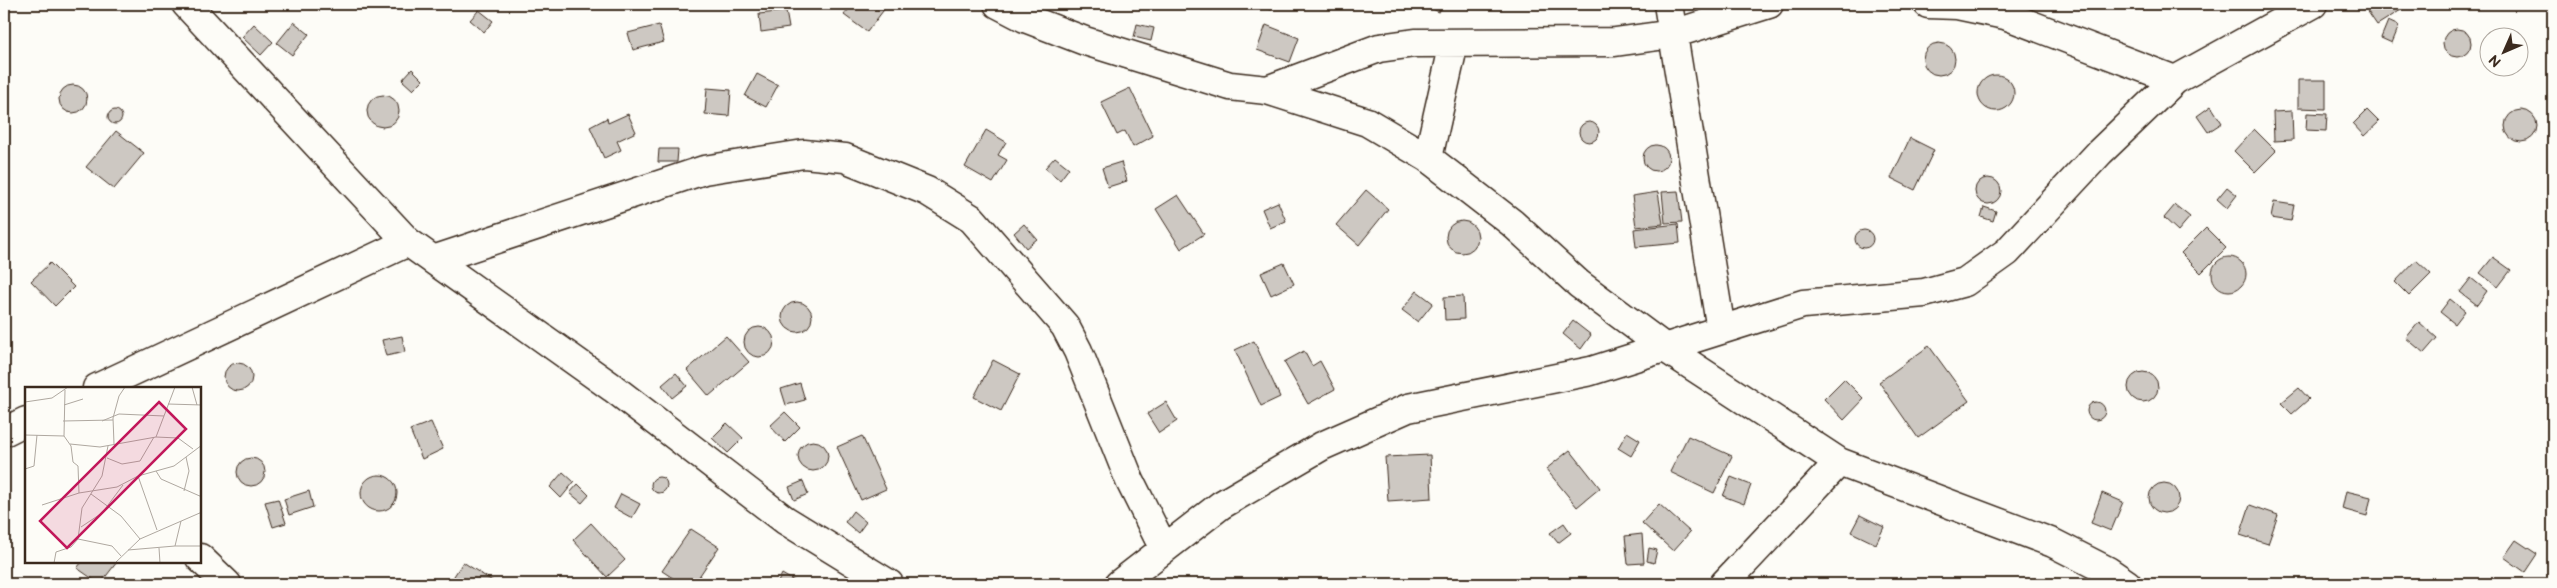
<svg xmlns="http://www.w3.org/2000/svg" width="2557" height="588" viewBox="0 0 2557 588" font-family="'Balsamiq Sans',sans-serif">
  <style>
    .building { fill: #cdc8c2; stroke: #3b2a1e }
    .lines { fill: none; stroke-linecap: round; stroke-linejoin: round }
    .minor-casing { stroke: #3b2a1e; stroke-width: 31 }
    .minor { stroke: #fdfcf7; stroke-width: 28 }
    .inset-road { fill: none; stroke: #afa8a0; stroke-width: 1 }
    .view { fill: #c2185b; fill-opacity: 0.15; stroke: #c2185b; stroke-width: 2.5 }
    .inset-edge { fill: none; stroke: #3b2a1e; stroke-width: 2.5 }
  </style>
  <rect width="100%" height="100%" fill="#fdfcf7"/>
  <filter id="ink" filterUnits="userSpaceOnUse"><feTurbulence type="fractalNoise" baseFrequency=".02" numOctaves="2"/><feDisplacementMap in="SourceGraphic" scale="10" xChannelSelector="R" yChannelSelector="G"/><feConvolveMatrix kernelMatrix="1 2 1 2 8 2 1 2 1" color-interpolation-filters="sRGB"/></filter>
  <g filter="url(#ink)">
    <path class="building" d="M853 4H883L886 7 867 32 844 15Z
      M1260 4H1275L1271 10Z
      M1427 4H1443L1439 12 1426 6Z
      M2368 4H2397L2401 10 2377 25 2364 6Z
      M479 10 493 21 484 32 470 20Z
      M786 11 789 28 761 32 759 14Z
      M2388 21 2399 26 2392 43 2381 38Z
      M294 22 309 34 292 55 277 43Z
      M254 24 273 42 261 55 242 37Z
      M1137 24 1154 28 1151 41 1134 37Z
      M659 25 664 42 633 50 628 33Z
      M1266 25 1299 38 1290 62 1257 50Z
      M2443 43a14 14 0 1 1 28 0a14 14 0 1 1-28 0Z
      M1923 59a16 16 0 1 1 32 0a16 16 0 1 1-32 0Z
      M412 69 423 80 413 90 402 80Z
      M757 74 778 85 766 107 745 96Z
      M1978 93a18 18 0 1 1 36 0a18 18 0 1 1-36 0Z
      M2298 80H2326V109L2298 108Z
      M59 99a14 14 0 1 1 28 0a14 14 0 1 1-28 0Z
      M707 88 731 90 729 116 705 114Z
      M1130 88 1153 136 1133 147 1125 131 1117 135 1101 102Z
      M367 111a16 16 0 1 1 32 0a16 16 0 1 1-32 0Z
      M2211 106 2222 123 2208 132 2197 116Z
      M2367 110 2379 122 2364 136 2353 124Z
      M108 117a7 7 0 1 1 14 0a7 7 0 1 1-14 0Z
      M2505 126a16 16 0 1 1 32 0a16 16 0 1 1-32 0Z
      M2292 111 2293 140 2274 141 2273 112Z
      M2307 113 2327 114 2326 131 2306 130Z
      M628 114 636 132 617 141 621 150 604 158 590 127 607 118 608 123Z
      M1579 132a10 10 0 1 1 20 0a10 10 0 1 1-20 0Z
      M2254 129 2276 151 2255 172 2234 151Z
      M986 130 1006 142 998 155 1007 160 993 183 965 167Z
      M116 131 144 153 114 189 86 167Z
      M1910 138 1934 150 1915 190 1891 178Z
      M1643 158a13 13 0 1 1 26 0a13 13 0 1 1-26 0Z
      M659 149H678L677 162H658Z
      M1055 157 1069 168 1060 180 1045 168Z
      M1121 162 1127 181 1108 187 1102 168Z
      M1975 191a13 13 0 1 1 26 0a13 13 0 1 1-26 0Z
      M2227 187 2237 195 2227 208 2217 199Z
      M1366 190 1388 209 1359 245 1336 225Z
      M1678 191 1682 222 1665 223 1662 192Z
      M1658 192 1663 224 1636 227 1632 196Z
      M1178 195 1204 234 1181 249 1156 209Z
      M1278 202 1286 221 1270 228 1262 209Z
      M2274 202 2294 205 2291 221 2271 218Z
      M2175 205 2190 217 2178 231 2164 218Z
      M1984 207 1996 211 1993 221 1981 217Z
      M1446 237a16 16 0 1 1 32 0a16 16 0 1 1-32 0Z
      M1024 224 1037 239 1026 248 1014 233Z
      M1678 224 1680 243 1636 247 1634 229Z
      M2206 228 2226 248 2201 273 2181 253Z
      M1855 239a9 9 0 1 1 18 0a9 9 0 1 1-18 0Z
      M2212 274a17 17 0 1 1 34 0a17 17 0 1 1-34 0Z
      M2493 257 2511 270 2498 287 2480 273Z
      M2416 260 2431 274 2409 296 2395 282Z
      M50 263 74 287 55 306 31 281Z
      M1284 263 1294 284 1271 295 1261 273Z
      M2471 278 2487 291 2477 305 2460 292Z
      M1417 291 1433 303 1418 322 1402 310Z
      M1463 296 1464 319 1445 320 1444 297Z
      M2450 299 2465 311 2455 324 2440 312Z
      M782 317a15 15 0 1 1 30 0a15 15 0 1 1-30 0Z
      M1573 321 1591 335 1581 349 1563 334Z
      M2419 322 2437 338 2424 353 2406 338Z
      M744 342a15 15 0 1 1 30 0a15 15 0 1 1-30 0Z
      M402 336 405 352 386 356 382 340Z
      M726 336 749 362 709 396 687 370Z
      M1254 341 1280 397 1261 406 1235 350Z
      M1929 346 1969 401 1918 438 1879 382Z
      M1304 351 1312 366 1320 361 1335 389 1308 404 1284 362Z
      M993 360 1020 374 1001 411 974 397Z
      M224 377a14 14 0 1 1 28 0a14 14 0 1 1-28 0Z
      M2128 387a15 15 0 1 1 30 0a15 15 0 1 1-30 0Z
      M676 373 687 386 672 398 662 385Z
      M1844 379 1864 399 1844 420 1824 399Z
      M800 383 805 400 786 405 781 389Z
      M2299 388 2309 399 2292 414 2281 403Z
      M1166 402 1177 421 1159 433 1147 414Z
      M2087 411a9 9 0 1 1 18 0a9 9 0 1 1-18 0Z
      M785 412 800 427 785 442 770 426Z
      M431 422 443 449 422 459 410 430Z
      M727 423 743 438 728 453 712 438Z
      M1627 432 1640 440 1631 456 1618 448Z
      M862 436 886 489 861 500 837 447Z
      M1688 436 1732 456 1714 493 1670 472Z
      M798 456a15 15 0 1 1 30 0a15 15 0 1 1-30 0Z
      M1570 450 1600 488 1577 507 1546 469Z
      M1430 455 1432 498 1388 501 1385 457Z
      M237 472a14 14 0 1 1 28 0a14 14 0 1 1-28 0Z
      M563 472 574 482 561 498 550 487Z
      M361 493a18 18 0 1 1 36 0a18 18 0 1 1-36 0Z
      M651 485a8 8 0 1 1 16 0a8 8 0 1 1-16 0Z
      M1731 477 1751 485 1744 504 1723 496Z
      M803 481 808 494 794 500 789 487Z
      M2149 498a15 15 0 1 1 30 0a15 15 0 1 1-30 0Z
      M578 484 589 495 582 503 570 493Z
      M309 491 313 507 289 515 284 499Z
      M2346 491 2371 497 2367 516 2342 509Z
      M2102 493 2123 502 2111 531 2091 523Z
      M621 494 640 504 632 518 614 508Z
      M278 499 286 523 273 527 265 502Z
      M1659 504 1690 532 1673 551 1642 523Z
      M2250 505 2278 515 2268 544 2240 535Z
      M853 511 866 522 858 533 845 522Z
      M1860 515 1884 527 1876 544 1851 532Z
      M591 523 625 560 607 577 573 540Z
      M1564 523 1571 533 1558 543 1550 533Z
      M691 529 719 547 694 584H682L662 571Z
      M1642 534 1644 563 1628 564 1625 536Z
      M2516 540 2537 554 2525 572 2504 557Z
      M1649 548 1657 550 1654 563 1647 561Z
      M82 562H117L100 584 77 568Z
      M463 562 497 584H449Z
      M782 574 799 584H777Z"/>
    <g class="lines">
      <defs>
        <path id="minor" d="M186 4 408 242 613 388 785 520 889 584
          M998 4 1025 18 1085 41 1230 86 1267 90 1367 122 1428 158 1512 223 1579 284 1665 348 1839 462 2053 543 2108 571 2127 584
          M1668 4 1721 330
          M1928 4 1957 5 2005 15 2175 80
          M1267 90 1379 48 1415 43 1615 42 1673 34 1769 4
          M1428 158 1454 43
          M433 260 704 170 804 154 845 158 927 191 972 219 1065 326 1078 351 1130 481 1164 549
          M97 388 408 242
          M4 432 26 421
          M200 558 227 584
          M1119 584 1221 505 1322 446 1408 408 1591 371 1803 304 1924 293 1965 282 2007 252 2100 152 2175 80 2313 4
          M1724 584 1839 462"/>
      </defs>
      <use href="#minor" class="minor-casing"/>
      <use href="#minor" class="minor"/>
    </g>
  </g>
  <g transform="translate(25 387)">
    <rect width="176" height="176" fill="#fdfcf7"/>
    <path class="inset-road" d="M167 0 172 18M40 3 39 49 46 59 48 75 53 79 54 106M0 15 27 11 43 0M143 17 177 18M39 18 58 12M38 34 88 33M77 34 94 27 139 29M0 48 39 49M131 50 150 0M45 57 75 60 131 50 153 51 168 62M89 57 88 31 94 9 100 0M82 71 97 77 115 74 129 50M0 82 9 79 12 48M131 84 136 92 177 110M113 89 132 143M159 104 164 84 161 70M66 107 96 129 115 152M17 118 54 106 92 100 113 89 149 79 177 58M56 140 77 126 98 98M53 152 87 159 96 169M150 159H177M134 161 135 176M103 163 150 159 156 134M29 176 31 165 46 160 53 152 57 121 77 89 83 59M90 176 115 152 177 125"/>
    <path class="view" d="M134 15 161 42 42 161 15 134Z"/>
    <rect width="176" height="176" class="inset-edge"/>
  </g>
  <rect width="2557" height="588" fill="none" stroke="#fdfcf7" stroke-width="20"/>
  <rect x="10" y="10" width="2537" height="568" fill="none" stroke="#3b2a1e" stroke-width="2" filter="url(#ink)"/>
  <g transform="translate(2504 52) rotate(225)"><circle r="24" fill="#fdfcf7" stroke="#afa8a0"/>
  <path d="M0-4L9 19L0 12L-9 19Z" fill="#3b2a1e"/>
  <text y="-8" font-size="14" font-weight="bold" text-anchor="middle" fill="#3b2a1e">N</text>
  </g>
</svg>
